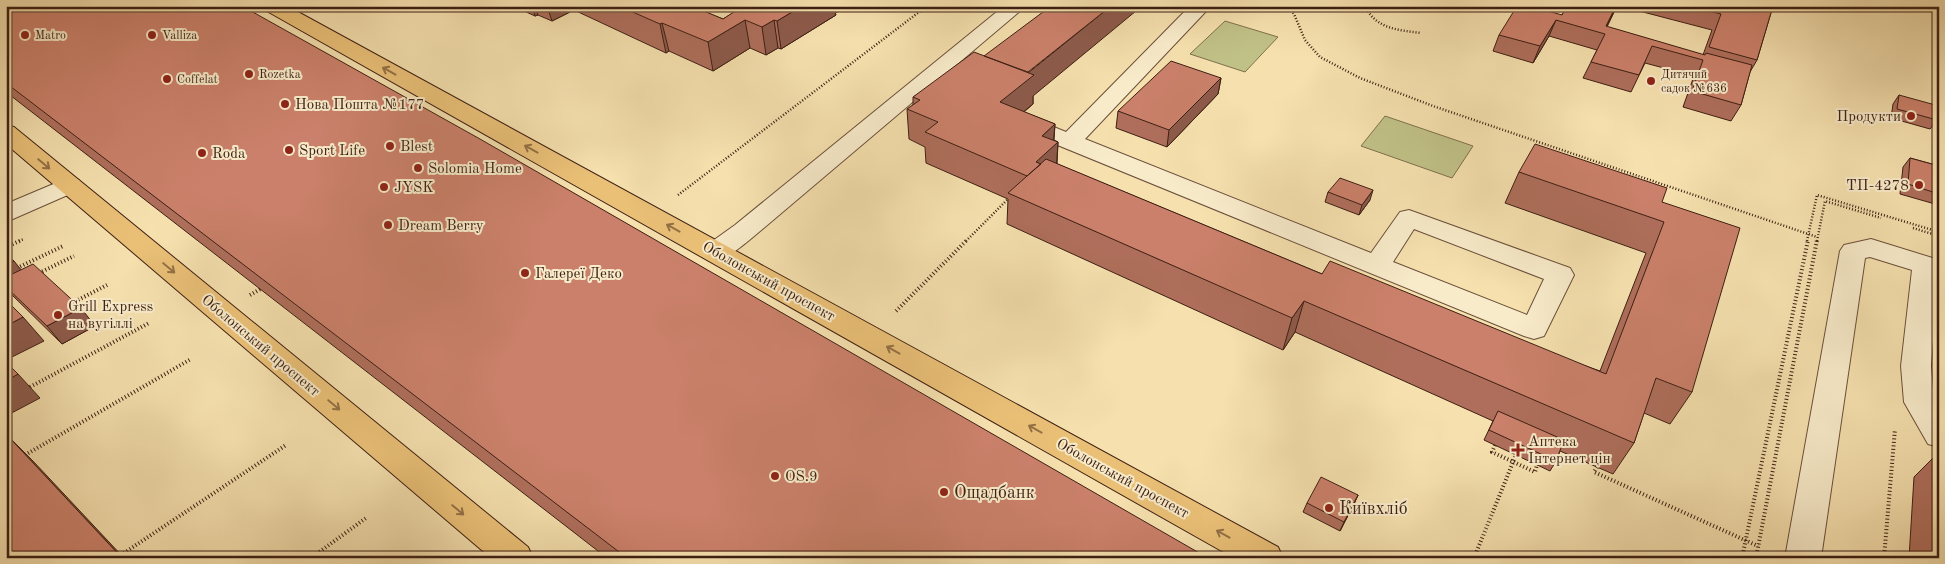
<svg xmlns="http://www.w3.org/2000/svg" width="1945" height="564" viewBox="0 0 1945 564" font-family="'Old Standard TT',serif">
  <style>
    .green { fill: #c0c187; stroke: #7e704d }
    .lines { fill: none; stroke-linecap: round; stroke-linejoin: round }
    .minor-casing { stroke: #6b4f3a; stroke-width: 2 }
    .major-casing { stroke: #3d1f13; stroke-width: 2 }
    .path-far1 { stroke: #3d1f13; stroke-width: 2.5; stroke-dasharray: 1 2; stroke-linecap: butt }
    .path { stroke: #3d1f13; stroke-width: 4; stroke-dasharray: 1 2.5; stroke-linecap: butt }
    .minor { fill: #f8ebca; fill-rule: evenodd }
    .major { fill: #eac077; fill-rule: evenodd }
    .wall { fill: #ae6e5b; stroke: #3d1f13 }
    .shaded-wall { fill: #8d5a4a; stroke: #3d1f13 }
    .building { fill: #ca806a; stroke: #3d1f13 }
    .oneway { stroke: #947045 }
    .poi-dot { fill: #8f2418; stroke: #f8ebca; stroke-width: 2 }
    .labels { text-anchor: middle; stroke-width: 4; stroke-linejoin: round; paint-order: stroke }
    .far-poi-label { font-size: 12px; fill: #3d1f13; stroke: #f8ebca; text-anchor: start }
    .poi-label { font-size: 15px; fill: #3d1f13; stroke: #f8ebca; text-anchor: start }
    .street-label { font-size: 15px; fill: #3d1f13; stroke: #f8ebca }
    .near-poi-label { font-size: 18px; fill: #3d1f13; stroke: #f8ebca; text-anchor: start }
  </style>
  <rect width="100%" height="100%" fill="#f5e0ae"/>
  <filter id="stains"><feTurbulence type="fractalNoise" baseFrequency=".004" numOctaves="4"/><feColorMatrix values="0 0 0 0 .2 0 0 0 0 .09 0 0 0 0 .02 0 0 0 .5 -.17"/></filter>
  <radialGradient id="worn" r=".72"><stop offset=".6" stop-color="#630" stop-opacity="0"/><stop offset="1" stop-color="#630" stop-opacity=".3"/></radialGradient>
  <path class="green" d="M1225 21 1278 37 1245 72 1190 54Z
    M1385 116 1473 146 1452 178 1361 146Z"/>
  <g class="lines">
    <defs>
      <path id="minor" d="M1004 6H1026L753 237C739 248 726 262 707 257L703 251 707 245 735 225Z
        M1190 6H1211L1085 139 1371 253 1400 212 1409 210 1570 268 1574 275 1544 336 1534 339 1524 336 1011 126 1008 121 1011 116 1019 114 1027 116 1066 132ZM1414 229 1544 279 1527 315 1393 262Z
        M70 177 79 180 82 185 79 190 6 222V204Z
        M1871 239 1939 260 1931 366 1934 401 1939 408V447L1928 444 1904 402 1901 366 1912 270 1870 257 1865 258 1821 558H1785L1840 251 1844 245Z"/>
      <path id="major" d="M262 6H287L1278 547 1283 558H1234L265 10Z
        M6 125 14 127 528 547 533 558H491L6 144Z"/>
    </defs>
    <use href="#minor" class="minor-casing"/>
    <use href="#major" class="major-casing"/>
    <path class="path-far1" d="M1287 6 1294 14 1305 40 1320 57 1360 78 1433 106 1817 237
      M1365 6C1376 29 1398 30 1421 33
      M1918 6 1938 14
      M678 195 927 6
      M1913 228 1939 236
      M19 241 24 239
      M966 241 1008 199
      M1807 241 1817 195 1939 232
      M1817 241 1825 201 1881 218"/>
    <path class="path" d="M6 247 22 240
      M17 268 63 246
      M39 273 74 256
      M250 295 264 287
      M72 303 107 285
      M896 311 967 240
      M30 387 149 323
      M1495 445 1492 452 1535 472 1537 465
      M25 455 191 359
      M1597 467 1594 472 1758 546
      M121 555 286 445
      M311 558 366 518
      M1474 558 1516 455
      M1742 558 1808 240
      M1756 558 1817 240
      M1884 558 1895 429"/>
    <use href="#minor" class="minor"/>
    <use href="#major" class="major"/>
  </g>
  <path class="wall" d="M6 6 1208 558H607L6 92Z
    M513 6H697L698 9 723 19 738 10 737 7 738 6H840L841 10 835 13 836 15 781 49 778 48 766 55 750 48 713 71 669 51 666 53 574 10 552 21 538 15 535 16Z
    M1567 6H1617L1607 27 1703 55 1712 30 1620 6H1709L1722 9 1723 6H1773L1757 60 1750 72 1741 105 1731 121 1683 107 1694 76 1645 63 1631 92 1583 78 1597 50 1549 36 1533 63 1493 51 1499 35 1562 15Z
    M984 56 1033 96V104L1024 112 1055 124 1054 140 1058 142 1057 164 1322 274 1600 371 1646 253 1505 203 1519 172 1662 202 1692 392 1670 424 1644 413 1634 443 1613 474 1560 451 1556 461 1550 471 1484 440 1493 421 1295 332 1283 350 1007 224 1008 199 926 163 925 147 909 139 907 109 913 105V97Z
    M1221 78 1218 94 1167 147 1116 128 1118 111Z
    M1899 95 1937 120 1930 129 1891 118 1893 104Z
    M1910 158 1939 166V199L1935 204 1900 194 1903 167Z
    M1328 192 1370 200 1359 215 1325 202Z
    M6 254 21 270 95 326 62 344 12 295 6 298Z
    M1939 324V398L1934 397Z
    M1939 452V558H1909L1914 477Z
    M1358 495 1354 504 1340 531 1303 512 1307 503Z"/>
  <path class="shaded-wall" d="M532 6H535L538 15 535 16Z
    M547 6H573L574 10 552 21Z
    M802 6H840L841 10 835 13 836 15 781 49 777 21Z
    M1111 6H1142L1033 96V104L999 132 1000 102 1028 73Z
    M1616 6H1617L1603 33Z
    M745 20 750 48 713 71 708 42Z
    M774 20 778 48 766 55 762 27Z
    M1556 20 1549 36 1533 63 1540 46Z
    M662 23 669 51 666 53 660 24Z
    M1221 78 1218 94 1167 147 1169 130Z
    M1055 124 1053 146 1058 142 1056 173 1036 162 1042 136Z
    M1373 190 1370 200 1359 215 1362 205Z
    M14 261 33 285 6 287V265Z
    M6 288 12 295 6 298Z
    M1304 301 1295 332 1283 350 1292 318Z
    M81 308 95 326 62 344 47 326Z
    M23 317 44 341 6 360V326Z
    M18 374 40 398 6 416V381Z
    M6 434 33 461 124 558H122Z
    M1358 495 1354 504 1340 531 1344 522Z"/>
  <path class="building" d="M6 6H242L480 139 1208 558H627L6 83Z
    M619 6H695L694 7 723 19 740 8 737 7 738 6H802L777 21 774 20 762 27 745 20 708 42 662 23 660 24Z
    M1051 6H1111L1028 72 984 56Z
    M1517 6H1531L1562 15 1567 6H1616L1606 26 1705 55 1706 53 1752 65 1741 105 1692 91 1703 60 1652 46 1639 75 1591 62 1605 34 1556 20 1540 46 1499 35Z
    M1689 6H1709L1724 10 1725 6H1773L1757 60 1709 47 1721 14Z
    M974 52 1034 75 1000 102 1055 124 1042 136 1058 142 1036 162 1041 164 1027 176 925 132 938 122 907 109 920 100 913 97Z
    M1171 61 1221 78 1169 130 1118 111Z
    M1899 95 1939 106 1937 120 1897 109Z
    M1535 144 1667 188 1662 202 1740 228 1692 392 1656 378 1634 443 1304 301 1292 318 1008 193 1046 159 1322 274 1330 261 1606 374 1664 222 1519 172Z
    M1910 158 1939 166V194L1908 184Z
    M1340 178 1373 190 1362 205 1328 192Z
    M6 254 14 261 6 265Z
    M33 264 81 308 47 326 6 287V277Z
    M6 300 23 317 6 326Z
    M6 362 18 374 6 381Z
    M1498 411 1564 440 1556 461 1489 430Z
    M6 434 122 558H6Z
    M1321 477 1358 495 1344 522 1307 503Z"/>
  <defs><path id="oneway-shaft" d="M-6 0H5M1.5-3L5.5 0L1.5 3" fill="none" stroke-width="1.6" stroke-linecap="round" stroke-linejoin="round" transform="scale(1.25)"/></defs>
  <g class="oneway">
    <use href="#oneway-shaft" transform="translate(389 71) rotate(-151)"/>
    <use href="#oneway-shaft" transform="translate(531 149) rotate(-151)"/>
    <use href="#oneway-shaft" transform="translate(44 164) rotate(40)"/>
    <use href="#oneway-shaft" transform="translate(673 228) rotate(-151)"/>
    <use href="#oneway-shaft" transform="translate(169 268) rotate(40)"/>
    <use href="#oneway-shaft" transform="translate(893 350) rotate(-151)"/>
    <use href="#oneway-shaft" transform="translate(334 405) rotate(40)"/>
    <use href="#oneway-shaft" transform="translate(1035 429) rotate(-151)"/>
    <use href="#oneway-shaft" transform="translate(458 510) rotate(40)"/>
    <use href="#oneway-shaft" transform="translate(1223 534) rotate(-151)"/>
  </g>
  <g class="poi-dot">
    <circle cx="25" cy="35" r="5"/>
    <circle cx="152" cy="35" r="5"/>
    <circle cx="249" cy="74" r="5"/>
    <circle cx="167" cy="79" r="5"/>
    <circle cx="1651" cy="81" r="5"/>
    <circle cx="285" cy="104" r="5"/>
    <circle cx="1911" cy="116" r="5"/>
    <circle cx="390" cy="146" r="5"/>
    <circle cx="289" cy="150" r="5"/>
    <circle cx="202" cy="153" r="5"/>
    <circle cx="418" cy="168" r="5"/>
    <circle cx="1919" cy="185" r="5"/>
    <circle cx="384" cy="187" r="5"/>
    <circle cx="388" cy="225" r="5"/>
    <circle cx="525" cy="273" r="5"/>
    <circle cx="58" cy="315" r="5"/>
    <path d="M1515.5 442.5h5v5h5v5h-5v5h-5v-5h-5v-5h5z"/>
    <circle cx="775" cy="476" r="5"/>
    <circle cx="944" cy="492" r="5"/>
    <circle cx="1329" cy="508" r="5"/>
  </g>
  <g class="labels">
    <g class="far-poi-label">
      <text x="35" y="39">Matro</text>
      <text x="162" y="39">Valliza</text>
      <text x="259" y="78">Rozetka</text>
      <text x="1661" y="78">Дитячий<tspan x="1661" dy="14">садок №636</tspan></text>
      <text x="177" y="83">Coffelat</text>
    </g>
    <g class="poi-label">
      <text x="295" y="109">Нова Пошта №177</text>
      <text x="1901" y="121" text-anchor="end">Продукти</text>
      <text x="400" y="151">Blest</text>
      <text x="299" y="155">Sport Life</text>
      <text x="212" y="158">Roda</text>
      <text x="428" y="173">Solomia Home</text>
      <text x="1909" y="190" text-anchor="end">ТП-4278</text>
      <text x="394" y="192">JYSK</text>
      <text x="398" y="230">Dream Berry</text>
      <text x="535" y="278">Галереї Деко</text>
      <text x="68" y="311">Grill Express<tspan x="68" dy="17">на вугіллі</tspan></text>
      <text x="1528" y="446">Аптека<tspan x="1528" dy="17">Інтернет цін</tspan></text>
      <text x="785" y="481">OS.9</text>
    </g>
    <g class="street-label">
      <text transform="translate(769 281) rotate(29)" y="5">Оболонський проспект</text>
      <text transform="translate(261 345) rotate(40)" y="5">Оболонський проспект</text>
      <text transform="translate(1123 478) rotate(29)" y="5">Оболонський проспект</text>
    </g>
    <g class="near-poi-label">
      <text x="954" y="498">Ощадбанк</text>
      <text x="1339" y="514">Київхліб</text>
    </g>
  </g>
  <rect width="1945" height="564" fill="none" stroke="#f5e0ae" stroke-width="25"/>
  <rect x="8" y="8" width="1930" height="549" fill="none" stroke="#3d1f13" stroke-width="2.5"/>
  <rect x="12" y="12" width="1920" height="539" fill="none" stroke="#3d1f13"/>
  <rect width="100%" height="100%" filter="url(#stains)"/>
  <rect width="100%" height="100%" fill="url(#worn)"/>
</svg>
